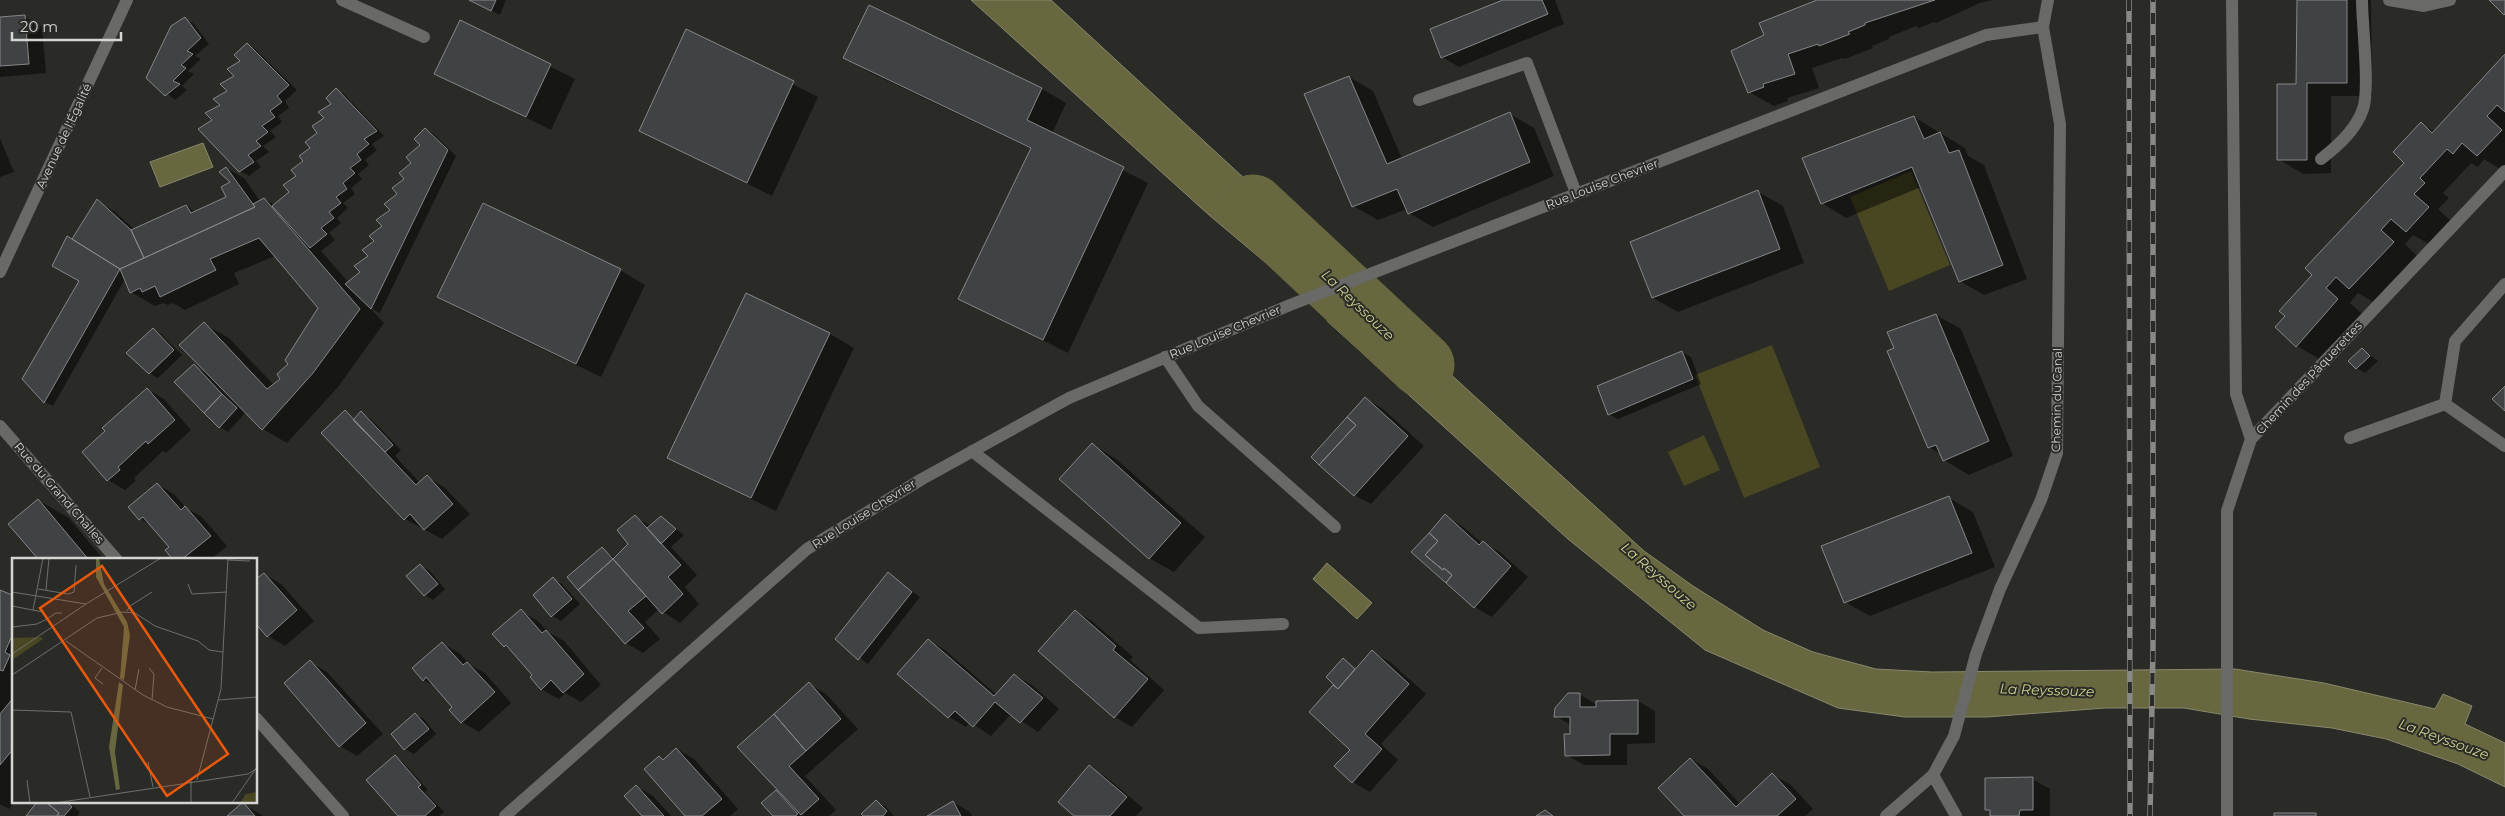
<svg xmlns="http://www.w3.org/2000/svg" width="2505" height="816" viewBox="0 0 2505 816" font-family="Montserrat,sans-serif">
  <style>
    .green { fill: #484722 }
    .water { fill: #676740; stroke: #88886c }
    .shadow { fill: #0007; fill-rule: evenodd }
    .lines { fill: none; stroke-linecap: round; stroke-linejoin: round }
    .river { stroke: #676740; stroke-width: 65 }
    .building { fill: #404243; stroke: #858789 }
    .minor { stroke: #696968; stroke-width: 12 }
    .rail-casing { stroke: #898987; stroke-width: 5.5 }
    .rail { stroke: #2a2a27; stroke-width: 4; stroke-dasharray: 11; stroke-linecap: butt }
    .labels { text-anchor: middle; stroke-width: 4; stroke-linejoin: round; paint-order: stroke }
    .street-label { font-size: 12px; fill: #d5d5d4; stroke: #2a2a27 }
    .water-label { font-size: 14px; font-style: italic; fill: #d1d28f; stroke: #2a2a27 }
    .inset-road { fill: none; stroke: #6e6e6c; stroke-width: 1 }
    .view { fill: #e8590c; fill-opacity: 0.15; stroke: #e8590c; stroke-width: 2.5 }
    .inset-edge { fill: none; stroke: #d5d5d4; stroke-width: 2.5 }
  </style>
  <rect width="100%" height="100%" fill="#2a2a27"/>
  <path class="green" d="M1911 171 1950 265 1889 291 1850 197Z
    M1772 345 1820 467 1744 498 1695 375Z
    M1704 435 1720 470 1684 486 1668 452Z"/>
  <path class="water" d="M971 0H1051L1336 263 1284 278 1209 215Z
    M203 143 213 167 160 187 150 162Z
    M1366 297 1644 551 1693 586 1763 630 1813 652 1876 669 1932 672 2235 669 2324 683 2435 709 2443 694 2472 706 2465 724 2505 743V787L2458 764 2386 739 2332 728 2249 719 2184 708H2105L1987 717H1905L1838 708 1705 650 1568 539 1327 321Z
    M1327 563 1372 603 1357 619 1313 579Z"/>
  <path class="shadow" d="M471 0H506L500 15Z
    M1505 0H1555L1564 24 1459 67 1442 57Z
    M1821 0H1993L1980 3 1936 23 1934 22 1919 28 1916 26 1889 37V39L1872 46 1873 48 1845 59 1842 58 1812 68 1819 88 1787 98 1788 101 1774 106 1749 92 1765 35Z
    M2298 0H2371L2372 96H2331V173L2303 174 2278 159 2298 85Z
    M870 7 1042 89 1066 103 1052 134 1148 183 1068 353 960 298 1031 149 869 72 845 58Z
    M25 17 42 27 46 73 0 77V18Z
    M185 19 194 24 209 44 195 56 201 59 188 71 194 74 182 86 187 90 175 100 147 78Z
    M461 22 575 79 551 130 436 73Z
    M687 31 818 97 772 196 641 131Z
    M247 44 255 49 297 90 285 101 289 108 278 116 282 122 270 131 276 137 263 146 269 152 256 161 261 167 249 176 240 171 214 120 236 76Z
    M2505 56V166L2502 170 2484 159 2478 167 2471 163 2443 193 2449 198 2438 209 2452 222 2431 245 2413 235 2405 244 2418 257 2375 303 2358 293 2350 303 2362 314 2321 360 2297 346 2276 327 2287 316 2314 275 2405 163 2421 124 2435 132Z
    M1349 77 1373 91 1402 159 1510 114 1534 128 1554 176 1433 227 1409 213 1407 209 1378 220 1353 206Z
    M336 90 344 94 384 136 372 144 377 150 365 160 369 165 358 174 362 179 351 188 355 194 343 203 348 208 337 218 341 223 329 233 335 240 321 251 349 283 361 272 399 194 421 145 426 129 434 134 456 156 380 313 370 308 384 323 338 387 287 443 263 429 246 412 228 432 220 427 194 366 207 373 204 324 229 338 274 385 282 379 320 308 275 256 234 273 239 284 185 310 173 303 168 305 163 303 155 306 131 292 125 279 53 406 45 402 23 379 80 280 72 241 97 201 114 211 135 230 186 206 196 212 228 198 232 183 226 168 244 178 260 201 264 199 275 205 290 192 333 104ZM160 282 161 284 146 291V289Z
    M1914 117 1965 148 1968 156 1984 165 2027 279 1984 295 1960 281 1921 187 1846 218 1822 203Z
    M0 138 14 172 0 177Z
    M1758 192 1783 206 1804 263 1678 312 1653 298Z
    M483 205 620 270 645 285 601 377 463 311 438 297Z
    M746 295 830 334 854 348 776 511 693 471 668 457Z
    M1936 315 1961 329 2013 456 1969 475 1944 460 1942 455 1929 447 1896 349Z
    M153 329 161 334 182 355 158 378 149 373Z
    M2362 350 2378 361 2365 373 2357 368Z
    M1682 352 1691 357 1701 384 1618 419 1609 414Z
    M147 389 164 399 191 430 166 453 163 451 134 478 136 481 125 490 108 480 84 452 107 431Z
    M1366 399 1383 409 1424 446 1371 504 1354 495Z
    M345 412 356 419 362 413 370 418 401 450 395 456 420 483 427 477 444 487 470 514 442 539 405 519Z
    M1092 444 1116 459 1205 537 1174 572 1149 558Z
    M157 484 174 494 186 508 202 517 227 546 210 560H175L171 547 153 526 140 519Z
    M1949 498 1973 512 1995 567 1870 616 1845 602Z
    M38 500 69 518 104 560H40Z
    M1445 516 1462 526 1482 543 1500 552 1528 577 1492 617 1475 607 1413 552Z
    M635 517 651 526 661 518 684 535 671 547 697 575 685 587 699 604 680 623 659 609 645 622 660 639 643 653 626 643 602 549 615 558 630 545Z
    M420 566 429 570 445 589 433 600 425 595Z
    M264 574 281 584 314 621 285 646 268 636Z
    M888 574 920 597 868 664 836 639Z
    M553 579 561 583 580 604 561 621 552 616Z
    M0 592 14 598V802L9 809 0 804Z
    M521 611 538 621 548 632 564 641 601 685 581 702 565 693 559 699 541 689 534 676 513 651 505 646 494 634Z
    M1075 611 1092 621 1133 657 1130 660 1164 690 1132 727 1115 717 1040 651Z
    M928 640 945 650 997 695 1015 675 1032 685 1059 709 1038 732 1011 714 991 736 970 722 966 727 949 717Z
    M442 643 459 653 469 664 485 673 511 703 479 732 462 722 454 707 435 686 423 680Z
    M1373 652 1390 662 1426 694 1381 744 1398 760 1370 792 1353 782 1336 766 1351 750 1334 686 1339 689Z
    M310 662 327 672 383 734 357 756 340 746Z
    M809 684 826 694 858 729 805 776 836 810 829 816H774L777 791 783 795 739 747Z
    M1579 694 1597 705 1638 701 1655 711V743L1627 744V765H1584L1566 755 1571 725 1555 716Z
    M415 714 424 719 436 734 414 754 405 749Z
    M677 749 694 759 738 809 730 816H687L659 757 664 760Z
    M395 757 403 762 428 790 425 792 444 812 439 816H400Z
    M1691 759 1708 769 1740 804 1772 775 1790 784 1813 809 1805 816H1686Z
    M1089 767 1106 777 1143 808 1136 816H1076Z
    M2032 779 2050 789V816H1992L1991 812 1986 809Z
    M636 786 653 796 671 816H644Z
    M876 801 885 806 894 816H860Z
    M39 802H68L80 812 77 816H27Z
    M953 802 970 812 972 816H928Z
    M243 804 260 814 262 816H229Z"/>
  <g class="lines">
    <path class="river" d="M1253 207 1422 365"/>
  </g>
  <path class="building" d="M469 0H496L491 11Z
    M1503 0H1542L1548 14 1441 58 1430 29Z
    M1817 0H1935L1865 23V25L1848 32 1850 34 1819 46 1818 44 1788 54 1795 74 1763 84 1764 87 1748 93 1731 51 1764 35 1759 23Z
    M2297 0H2347V83H2307V160H2277V84H2296Z
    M2489 0H2505V14L2504 15Z
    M869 5 1042 88 1027 120 1124 167 1043 340 958 299 1031 148 843 58Z
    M25 15 29 64 0 66V17Z
    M185 17 201 38 187 51 193 54 181 65 186 68 173 81 180 84 165 96 146 78 171 26Z
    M460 20 551 64 526 117 434 74Z
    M686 29 794 81 747 183 639 131Z
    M247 43 289 85 277 96 282 102 270 111 275 117 262 126 268 132 256 141 261 146 248 155 254 162 239 172 198 129 212 120 205 113 220 105 213 99 227 91 220 84 234 76 227 69 240 61 234 55Z
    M2505 54V112L2497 105 2487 116 2502 130 2477 156 2462 143 2453 154 2447 149 2420 178 2425 183 2414 194 2429 207 2406 232 2391 219 2381 230 2394 242 2349 289 2336 277 2326 288 2338 299 2296 347 2275 327 2285 316 2279 311 2312 275 2305 268 2404 163 2393 152 2421 122 2432 133Z
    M1349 76 1387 164 1510 112 1530 162 1408 214 1397 189 1352 207 1304 94Z
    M336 88 377 131 364 139 369 144 357 154 361 160 350 168 355 173 343 183 347 189 336 197 341 203 329 212 334 218 321 228 327 234 310 248 272 206 289 192 283 185 296 176 291 170 303 161 299 156 310 148 305 142 317 133 312 126 324 118 318 112 331 104 326 98Z
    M1914 116 1924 139 1940 132 1949 153 1959 150 2003 265 1959 282 1912 167 1821 204 1802 158Z
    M425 128 448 150 371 309 345 284 360 272 354 266 368 256 362 250 374 241 369 236 382 226 376 220 390 210 384 204 397 194 392 188 404 179 399 173 411 163 406 157 420 145 414 139Z
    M226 167 255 207 144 258 131 230 186 205 191 213 226 197 221 187 230 182 219 172Z
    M1758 190 1780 249 1652 298 1630 242Z
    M264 198 360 309 313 373 262 430 179 345 204 322 267 389 280 379 277 374 288 364 285 360 318 308 259 238 210 259 216 270 160 297 155 286 142 292 140 288 130 293 120 269 255 207 253 204Z
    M97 199 131 230 144 258 120 269 72 239Z
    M483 203 621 269 576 364 437 297Z
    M67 236 120 269 44 403 22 379 79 281 52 266Z
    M746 293 830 333 751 498 667 458Z
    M1936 314 1989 441 1943 461 1936 445 1928 448 1887 351 1894 348 1887 332Z
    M153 328 174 350 149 374 126 353Z
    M2362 348 2370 356 2356 369 2348 361Z
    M1682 351 1693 379 1608 415 1597 386Z
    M194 364 222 394 204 413 174 382Z
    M2505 386V411L2492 399Z
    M147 388 175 420 148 444 146 441 118 467 120 470 107 481 82 452 105 431 102 428Z
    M222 394 237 408 219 428 204 413Z
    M1365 397 1408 436 1354 496 1319 465 1356 425 1347 417Z
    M345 410 416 485 427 475 453 504 424 530 410 514 404 520 321 433Z
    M361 411 393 445 385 452 353 420Z
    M1347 417 1356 425 1319 465 1311 457Z
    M1092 443 1181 523 1149 559 1059 479Z
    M157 483 181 510 185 506 211 536 181 560H173L165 550 169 547 143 517 139 520 128 507Z
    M1949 496 1972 553 1844 603 1821 546Z
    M38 499 89 560H39L8 524Z
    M1445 514 1479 545 1483 541 1511 566 1474 608 1446 583 1452 575 1444 568 1443 570 1425 555 1438 541 1429 533Z
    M635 515 681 565 668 577 683 594 662 614 613 559 628 544 617 530Z
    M661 516 676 529 661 544 647 528Z
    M1429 533 1438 541 1425 555 1443 570 1444 568 1452 575 1446 583 1411 552Z
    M602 547 613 559 578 590 567 577Z
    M613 559 646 596 628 611 644 628 625 644 578 590Z
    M420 564 438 584 424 596 406 576Z
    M888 572 912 592 858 660 835 639Z
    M264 573 297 610 267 637 256 624V579Z
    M553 577 572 599 551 617 533 595Z
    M0 590 12 595 14 601V631L5 652 10 655 3 671 0 670Z
    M521 609 542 633 546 630 584 674 563 693 551 680 541 690 530 677 532 675 506 645 504 647 492 634Z
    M1075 610 1116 646 1113 650 1148 679 1114 718 1038 651Z
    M928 639 994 696 1014 674 1043 698 1020 723 995 702 973 727 955 711 948 718 897 674Z
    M442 642 463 665 467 662 495 692 461 723 449 710 452 707 426 677 423 681 412 668Z
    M1372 650 1409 684 1365 734 1382 749 1352 783 1334 766 1350 750 1309 712 1333 685 1338 689Z
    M1343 658 1355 669 1338 689 1326 677Z
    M310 660 366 723 339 747 284 683Z
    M809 682 841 719 806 751 774 714Z
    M1568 693H1580V707H1596V701L1638 700V734H1610V755L1565 756 1564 734H1570V717H1554L1555 708Z
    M14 697V748L0 765V714Z
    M415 713 429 729 404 750 391 734Z
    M774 714 806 751 789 766 819 799 801 815 737 747Z
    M676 748 722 799 702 816H685L644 769 659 756 663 760Z
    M395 755 421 785 418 787 436 806 425 816H398L366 780Z
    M1690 758 1736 807 1772 773 1796 799 1777 816H1684L1658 788Z
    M1089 765 1127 797 1110 816H1074L1058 802Z
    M2033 777V810H2020L2019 816H1990V810H1985V778Z
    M636 785 664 816H642L624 796Z
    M776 790 798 814 795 816H773L761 803Z
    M876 800 887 811 883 816H863L861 814Z
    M953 801 961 816H927Z
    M37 802H46L59 813 57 816H26Z
    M46 802H67L72 807 64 816H57L59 813Z
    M243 802 255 816H227Z
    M1545 810 1553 816H1536Z
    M2274 813H2316V816H2274Z"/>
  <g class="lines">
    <path class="minor" d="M342 0 424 37
      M2232 0 2236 394 2251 439
      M2389 0 2424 6 2450 0
      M1419 100 1527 63 1576 193
      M2321 159C2338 146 2356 130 2363 109 2370 89 2362 24 2362 0
      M0 272 127 0
      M2505 284 2455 341 2445 404 2505 446
      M1165 357 1198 406 1335 527
      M0 426 117 560
      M2350 438 2445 404
      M972 451 1199 628 1283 624
      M256 718 343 816
      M1933 775 1956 816
      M505 816 807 549 922 479 1069 398 1290 305 1986 35 2043 27
      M1886 816 1933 775 1954 736 1976 654 2000 589 2041 500 2057 453 2060 124 2043 27 2048 0
      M2227 816V511L2251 439 2505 171"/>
    <defs>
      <path id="rail" d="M2129 0 2130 816
        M2150 816 2153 646V0"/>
    </defs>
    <use href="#rail" class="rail-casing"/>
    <use href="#rail" class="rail"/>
  </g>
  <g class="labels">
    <g class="street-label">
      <text transform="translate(64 136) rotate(-65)" y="4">Avenue de l'Égalité</text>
      <text transform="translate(1602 184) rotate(-21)" y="4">Rue Louise Chevrier</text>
      <text transform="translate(1225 332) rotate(-23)" y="4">Rue Louise Chevrier</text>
      <text transform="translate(2309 378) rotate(-47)" y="4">Chemin des Pâquerettes</text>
      <text transform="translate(2057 400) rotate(-89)" y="4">Chemin du Canal</text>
      <text transform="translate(59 493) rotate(49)" y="4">Rue du Grand Challes</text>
      <text transform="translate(864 514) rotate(-32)" y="4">Rue Louise Chevrier</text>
    </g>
    <g class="water-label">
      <text transform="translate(1358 305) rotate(44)" y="5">La Reyssouze</text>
      <text transform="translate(1659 576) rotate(41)" y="5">La Reyssouze</text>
      <text transform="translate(2047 690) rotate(2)" y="5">La Reyssouze</text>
      <text transform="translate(2444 739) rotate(20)" y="5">La Reyssouze</text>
    </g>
  </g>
  <g transform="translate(12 558)">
    <rect width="245" height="245" fill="#2a2a27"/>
    <path d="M29 79 31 81 0 102V80ZM245 234V245H228L234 236Z" fill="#484722"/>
    <path d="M84 0H87L92 26 115 64 118 77 112 122 108 120 112 69 84 19ZM107 124 111 127 103 194 108 231 104 232 97 189Z" fill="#676740"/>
    <path class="inset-road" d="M216 2 238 3M176 26 180 36 215 34M26 31 56 36 62 34 64 7M34 32 37 0M0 34 74 46 149 0M0 48 31 54 35 61 25 66 0 69M21 52 31 0M115 53 118 48 140 34M35 61 44 55H50M54 83 131 137 155 149 201 161M0 96 74 46M90 110 83 120 91 126M137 110 142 116 140 142M0 117 85 60 111 54 123 55 143 68 186 83 197 92 211 94M123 132 127 111M207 142 245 139M0 152 59 154 78 239M136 204 141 229M15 222 18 245M185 222 209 131 216 0M179 223V245M43 245 236 216 244 211M220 245 245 209"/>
    <path class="view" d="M90 8 216 196 155 238 28 50Z"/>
    <rect width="245" height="245" class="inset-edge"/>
  </g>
  <path d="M12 32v8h109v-8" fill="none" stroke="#d5d5d4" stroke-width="2.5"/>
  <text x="20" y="32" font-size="15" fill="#d5d5d4" stroke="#2a2a27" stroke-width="4" paint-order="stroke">20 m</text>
</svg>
